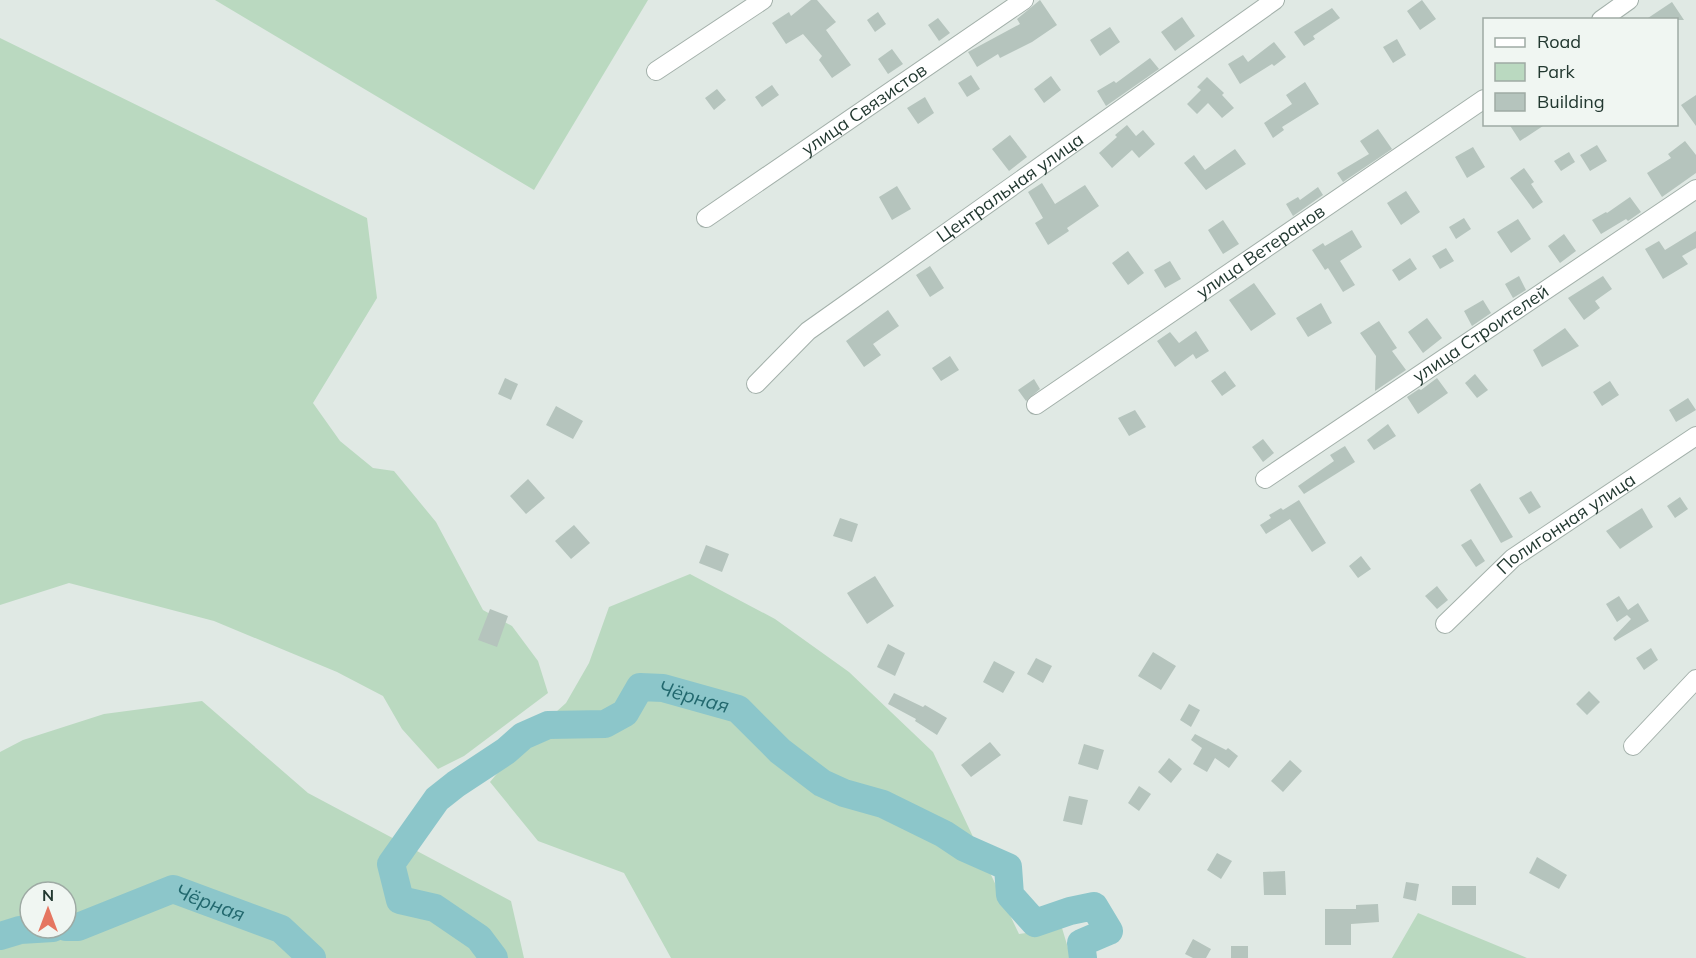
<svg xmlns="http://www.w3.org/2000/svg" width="1696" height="958" viewBox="0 0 1696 958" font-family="Mulish,sans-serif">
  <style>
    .green { fill: #bad9c0; fill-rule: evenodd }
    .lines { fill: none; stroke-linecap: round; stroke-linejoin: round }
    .river { stroke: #8cc6ca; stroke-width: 28 }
    .building { fill: #b5c4bd }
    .minor-casing { stroke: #a3b0aa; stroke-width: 20 }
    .minor { stroke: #fff; stroke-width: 18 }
    .labels { text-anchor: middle; stroke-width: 6; stroke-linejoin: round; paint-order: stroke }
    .street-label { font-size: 18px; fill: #223830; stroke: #f0f6f2 }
    .water-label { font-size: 20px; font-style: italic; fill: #22686e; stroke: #f0f6f2 }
  </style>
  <rect width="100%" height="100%" fill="#e0e9e4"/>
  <path class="green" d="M215 0H648L534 190Z
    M0 38 367 218 377 298 313 403 340 441 373 468 394 471 436 522 483 610 512 626 538 661 548 693 464 756 438 769 402 729 383 696 337 672 214 621 69 583 0 605Z
    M690 574 775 619 849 672 933 752 1019 934 1062 928 1071 958H671L624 873 538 841 490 782 525 740 566 703 589 663 609 607Z
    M202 701 308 793 511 901 524 958H0V752L23 740 104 714ZM30 892H66V928H30Z
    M1418 913 1527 958H1392Z"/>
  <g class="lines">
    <g class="river">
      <path id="s1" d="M66 927H78L173 889 281 929 312 958"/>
      <path d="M0 936 20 930 53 928"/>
      <path id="s2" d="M494 958 479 938 435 908 400 900 391 864 437 799 456 784 506 751 523 736 548 725 605 724 625 713 640 687 663 688 738 709 780 751 822 783 844 793 883 804 944 834 965 848 1008 867 1010 895 1035 923 1070 911 1094 906 1109 931 1081 943 1083 958"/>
    </g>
  </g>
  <path class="building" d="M811 0H817L836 22 826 30 851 65 832 78 819 60 822 56 803 34 786 44 772 23 789 12 791 16Z
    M1040 0 1057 25 1032 42 1000 58 998 54 977 67 968 52 1020 24 1017 19Z
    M1422 0 1436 19 1420 30 1407 11Z
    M1672 2 1684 20H1645Z
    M1332 8 1340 18 1313 36 1315 39 1304 46 1294 32Z
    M878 12 886 24 875 32 867 20Z
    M1182 17 1195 36 1175 51 1161 32Z
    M938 18 950 33 939 41 928 25Z
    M1110 27 1120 42 1100 56 1090 40Z
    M1397 39 1406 55 1393 63 1383 47Z
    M1274 42 1286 57 1274 66 1272 64 1240 84 1228 64 1243 55 1248 62Z
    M892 49 903 64 888 74 878 59Z
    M1150 58 1159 69 1106 106 1097 91 1114 81 1116 83Z
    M971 75 980 89 967 97 958 83Z
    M1051 76 1061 90 1044 103 1034 89Z
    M1207 77 1224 93 1222 95 1234 108 1222 118 1208 103 1197 114 1187 104 1201 90 1197 87Z
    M1305 82 1319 104 1282 127 1284 130 1273 138 1264 123 1292 104 1286 95Z
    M772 85 779 95 762 107 755 97Z
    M717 89 726 100 714 110 705 98Z
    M1696 95V126L1681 105Z
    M925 97 934 113 918 124 907 108Z
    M1509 124H1546L1520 141Z
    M1127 125 1136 136 1143 130 1155 144 1139 158 1132 150 1112 168 1099 153 1117 137 1115 135Z
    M1378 129 1392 149 1343 182 1337 173 1369 154 1360 141Z
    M1010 135 1027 157 1009 171 992 149Z
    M1685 141 1696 155V173L1662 197 1647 173 1671 158 1668 154Z
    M1597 145 1607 161 1590 171 1580 155Z
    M1473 147 1485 167 1467 178 1455 157Z
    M1235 149 1246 164 1206 190 1184 163 1194 155 1205 170Z
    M1569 152 1575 162 1561 171 1554 161Z
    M1524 168 1534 182 1531 184 1543 202 1533 209 1510 178Z
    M1042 183 1055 204 1085 185 1099 206 1067 228 1069 231 1048 245 1035 223 1043 218 1028 192Z
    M897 186 911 209 892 220 879 197Z
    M1318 187 1323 195 1293 216 1286 204 1298 197 1300 200Z
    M1406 191 1420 212 1401 225 1387 203Z
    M1630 197 1641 212 1628 221 1626 219 1601 234 1592 220 1606 212 1607 213Z
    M1464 218 1471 229 1456 239 1449 227Z
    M1518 219 1531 239 1511 253 1497 232Z
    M1223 220 1239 244 1223 254 1208 230Z
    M1352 230 1362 247 1340 261 1355 285 1343 292 1328 268 1325 270 1312 250 1323 243 1325 246Z
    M1696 231V248L1682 256 1688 264 1663 279 1645 249 1659 241 1665 250Z
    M1564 234 1576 251 1560 263 1548 246Z
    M1446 248 1454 261 1440 269 1432 256Z
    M1128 251 1144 273 1128 285 1112 263Z
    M1410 258 1417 269 1399 281 1392 270Z
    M1170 261 1181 279 1165 288 1154 270Z
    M930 266 944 288 930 297 916 275Z
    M1519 276 1526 290 1513 298 1505 284Z
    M1603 276 1612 289 1595 301 1600 308 1584 320 1568 298Z
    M1254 283 1276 314 1251 331 1229 300Z
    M1483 300 1491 313 1472 326 1464 311Z
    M1321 303 1332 323 1308 337 1296 318Z
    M888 310 899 326 873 344 881 355 864 367 846 341Z
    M1427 318 1442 338 1423 353 1408 332Z
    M1379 321 1397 348 1392 351 1406 370 1375 391 1376 356 1360 333Z
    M1565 328 1579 346 1542 367 1533 350Z
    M1196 331 1209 351 1196 359 1193 354 1175 367 1157 341 1170 332 1179 343Z
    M950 356 959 370 941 381 932 368Z
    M1225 371 1236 386 1222 396 1211 381Z
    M1475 374 1488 390 1477 398 1465 383Z
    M505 378 518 384 511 400 498 394Z
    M1437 378 1448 393 1418 414 1407 397 1419 389 1421 390Z
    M1034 379 1040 389 1026 401 1018 390Z
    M1610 381 1619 395 1602 406 1593 392Z
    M1688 398 1696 410 1676 422 1669 410Z
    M556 406 583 421 573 439 546 425Z
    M1135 410 1146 427 1129 436 1118 418Z
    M1388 424 1396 436 1374 450 1367 440Z
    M1263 439 1274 453 1263 462 1252 447Z
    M1345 446 1355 462 1304 494 1298 486 1334 461 1330 455Z
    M528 479 545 498 526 514 510 496Z
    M1480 483 1513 537 1501 543 1470 490Z
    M1531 491 1541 507 1529 514 1519 498Z
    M1680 497 1688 509 1675 518 1667 506Z
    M1299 500 1326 543 1312 552 1290 519 1266 534 1260 525 1271 518 1269 515 1281 508 1283 510Z
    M1642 508 1653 527 1620 549 1606 531Z
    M840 518 858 524 852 542 833 536Z
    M574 525 590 543 571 559 555 541Z
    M1471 539 1485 561 1476 567 1461 545Z
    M706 545 729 554 722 572 699 563Z
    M1361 556 1371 569 1358 578 1349 566Z
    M875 576 894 606 867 624 847 593Z
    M1437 586 1448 600 1437 609 1425 596Z
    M1619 596 1628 610 1638 603 1649 621 1615 641 1613 638 1631 619 1627 615 1617 622 1606 604Z
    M490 609 508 616 497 647 478 640Z
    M888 644 905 653 895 676 877 667Z
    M1651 648 1658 660 1644 670 1636 658Z
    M1153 652 1176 666 1161 690 1138 676Z
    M1036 658 1052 666 1043 683 1027 674Z
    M994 661 1015 672 1003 693 983 682Z
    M1589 691 1600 702 1587 715 1576 704Z
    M894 693 923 707 925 705 947 718 937 735 915 721 916 719 888 704Z
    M1189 704 1200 710 1191 727 1180 720Z
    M1195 734 1226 750 1228 748 1238 756 1229 768 1215 758 1207 772 1193 764 1202 748 1191 740Z
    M990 742 1001 755 971 777 961 765Z
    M1084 744 1104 750 1098 770 1078 764Z
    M1169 758 1182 769 1171 783 1158 772Z
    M1290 760 1302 771 1283 792 1271 781Z
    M1139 786 1151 794 1139 811 1128 803Z
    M1069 796 1088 800 1082 825 1063 821Z
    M1217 853 1232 861 1221 879 1207 870Z
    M1537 857 1567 875 1559 889 1529 873Z
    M1285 871 1286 895H1264L1263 872Z
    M1406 882 1419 884 1416 901 1403 898Z
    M1452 886H1476V905H1452Z
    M1378 904 1379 922 1351 924V945H1325V909H1356V905Z
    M1193 939 1211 949 1206 958H1193L1185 954Z
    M1231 946H1248V958H1231Z"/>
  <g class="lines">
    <defs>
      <g id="minor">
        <path d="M1601 20 1629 0"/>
        <path d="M656 71 763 0"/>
        <path id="s3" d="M706 218 1024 0"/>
        <path id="s4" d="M756 384 808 331 1275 0"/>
        <path id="s5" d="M1036 405 1484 99"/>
        <path id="s6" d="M1265 479 1696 189"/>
        <path id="s7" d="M1445 624 1513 558 1696 436"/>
        <path d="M1633 746 1696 679"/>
      </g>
    </defs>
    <use href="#minor" class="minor-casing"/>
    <use href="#minor" class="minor"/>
  </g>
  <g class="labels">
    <g class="street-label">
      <text dy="6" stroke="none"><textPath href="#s3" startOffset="192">улица Связистов</textPath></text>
      <text dy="6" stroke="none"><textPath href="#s4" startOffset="322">Центральная улица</textPath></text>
      <text dy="6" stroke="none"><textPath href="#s5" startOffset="272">улица Ветеранов</textPath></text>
      <text dy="6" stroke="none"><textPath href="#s6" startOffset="260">улица Строителей</textPath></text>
      <text dy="6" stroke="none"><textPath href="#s7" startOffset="158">Полигонная улица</textPath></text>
    </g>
    <g class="water-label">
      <text dy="7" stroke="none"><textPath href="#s2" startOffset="530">Чёрная</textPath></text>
      <text dy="7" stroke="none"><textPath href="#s1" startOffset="154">Чёрная</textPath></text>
    </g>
  </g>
  <rect x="1483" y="18" width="195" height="108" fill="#f0f6f2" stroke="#9eaaa4" stroke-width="1.5"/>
  <rect x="1495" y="38" width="30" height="9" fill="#ffffff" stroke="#9eaaa4" stroke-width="1.5"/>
  <text x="1537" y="48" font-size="18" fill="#223830">Road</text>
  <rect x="1495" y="63" width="30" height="18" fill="#bad9c0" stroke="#9eaaa4" stroke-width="1.5"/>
  <text x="1537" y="78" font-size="18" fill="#223830">Park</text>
  <rect x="1495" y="93" width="30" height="18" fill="#b5c4bd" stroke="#9eaaa4" stroke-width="1.5"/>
  <text x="1537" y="108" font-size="18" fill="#223830">Building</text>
  <g transform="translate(48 910)"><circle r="28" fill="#f0f6f2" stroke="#9eaaa4" stroke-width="1.5"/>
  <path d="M0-4.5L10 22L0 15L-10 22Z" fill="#e57661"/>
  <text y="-9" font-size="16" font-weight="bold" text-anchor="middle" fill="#223830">N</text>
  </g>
</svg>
